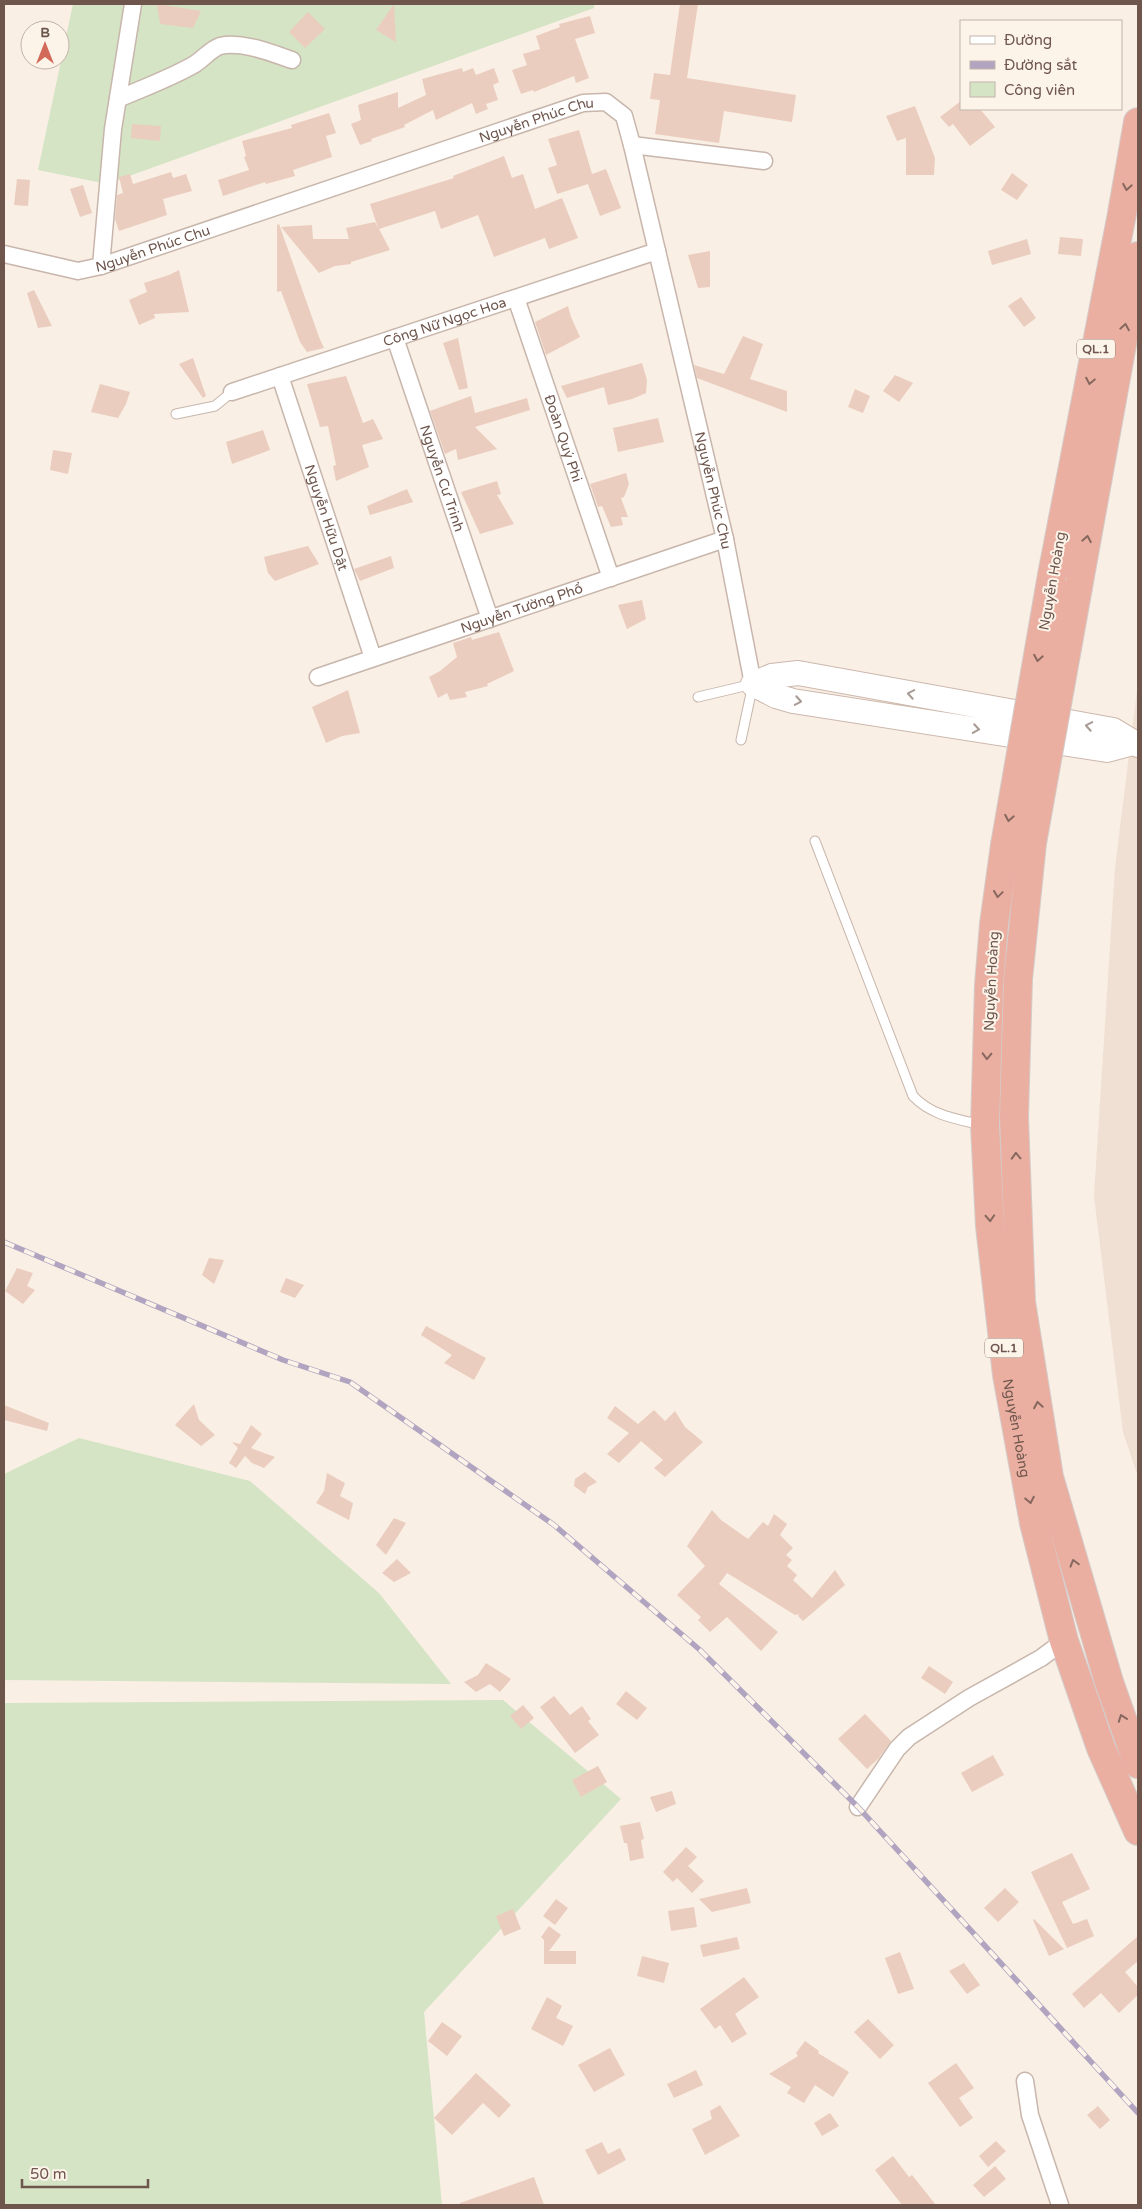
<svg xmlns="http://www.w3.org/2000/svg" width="1142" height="2209" viewBox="0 0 1142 2209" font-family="'Varela Round',sans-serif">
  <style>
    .residential { fill: #efe0d3 }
    .green { fill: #d4e4c5 }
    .building { fill: #ebcdbf }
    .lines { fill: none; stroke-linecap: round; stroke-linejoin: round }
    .lane-casing { stroke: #c8b6ac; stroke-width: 11 }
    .street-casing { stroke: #c8b6ac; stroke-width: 19 }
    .secondary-casing { stroke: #cdb8ad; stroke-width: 26 }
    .highway-casing { stroke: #d4ccca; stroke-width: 30 }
    .lane { stroke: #fff; stroke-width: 9 }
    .street { stroke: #fff; stroke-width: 16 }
    .secondary { stroke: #fff; stroke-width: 24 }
    .highway { stroke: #ebafa2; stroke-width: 28 }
    .rail-casing { stroke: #b1a4c0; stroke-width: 5.5 }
    .rail { stroke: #fcf3e9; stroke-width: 4; stroke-dasharray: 11; stroke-linecap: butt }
    .highway-bridge-casing { stroke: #d4ccca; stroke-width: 30; stroke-linecap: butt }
    .highway-bridge { stroke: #ebafa2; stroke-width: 28 }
    .oneway { stroke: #87685e }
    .oneway2 { stroke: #a89a94 }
    .labels { text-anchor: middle; stroke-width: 4; stroke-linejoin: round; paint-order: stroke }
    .shield { fill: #fcf3e9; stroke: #99857c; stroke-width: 1 }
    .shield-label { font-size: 12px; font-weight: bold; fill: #6e564d }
    .street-label { font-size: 14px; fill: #6e564d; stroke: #fcf3e9 }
  </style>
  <rect width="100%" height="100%" fill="#f9efe4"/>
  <path class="residential" d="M1138 683V1477L1123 1432 1094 1196 1115 868Z"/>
  <path class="green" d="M73 4H594V8L107 184 38 170Z
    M79 1438 250 1481 379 1593 451 1684 4 1680V1474Z
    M503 1700 621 1799 424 2012 442 2205H4V1703Z"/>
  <path class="building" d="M157 4H158L201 11 193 28 160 24Z
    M394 4 396 42 376 30Z
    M680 4H698L687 78 796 95 792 122 724 111 719 143 655 134 660 100 650 99 654 73 670 75Z
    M308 12 325 29 305 48 289 32Z
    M590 16 595 33 575 39 589 78 576 83 574 76 534 92 533 90 521 94 512 70 527 65 523 54 540 49 536 36 560 27 559 24Z
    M462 68 463 72 473 68 476 75 494 68 499 82 493 85 498 100 486 104 488 109 476 114 472 103 436 120 433 110 404 125 405 127 371 139 372 141 360 145 351 124 361 120 358 105 398 92V108L426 95 422 79Z
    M961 101V109H980L995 127 970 146 953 124 949 127 940 117Z
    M915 106 935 158 934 175H906V138L897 141 886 116Z
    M329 113 336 133 326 136 332 157 293 170 295 176 266 184 265 182 223 196 218 180 249 170 244 157 246 156 242 141 292 128 291 125Z
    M132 124 161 126 160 141 131 138Z
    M579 130 592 174 606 169 621 208 600 216 588 184 557 194 548 168 557 165 548 139Z
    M504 156 512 178 523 174 535 209 562 198 578 238 549 249 545 238 494 257 478 215 441 229 435 211 379 229 390 250 351 262V264L335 266 319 273 281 227 312 225 313 239H349L346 228 375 222 378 228 370 204 454 178 453 176Z
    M171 172 173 178 186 174 192 191 163 199 167 215 119 231 115 219 117 195 123 193 119 177 130 174 133 184Z
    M1012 173 1028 185 1017 200 1001 190Z
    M17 179 30 180 28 206 14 205Z
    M83 185 92 213 80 217 70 189Z
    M279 224 319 337 324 348 307 352 300 342 281 291 277 292V225Z
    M1060 237 1083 239 1081 256 1058 254Z
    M1027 239 1031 254 992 265 988 251Z
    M710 251V287L698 288 688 255Z
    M179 270 189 312 154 314 155 318 139 325 129 300 147 292 144 283 169 275Z
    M34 290 52 326 38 328 27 293Z
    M1021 297 1036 318 1024 327 1008 306Z
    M568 306 571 317 580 337 546 355 535 322Z
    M743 336 763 344 750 379 787 391V412L697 378 694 365 724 374Z
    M458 338 468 388 459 390 443 343Z
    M193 358 206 396 203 398 179 364Z
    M642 363 647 380 646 393 632 399 608 405 604 387 567 398 561 386Z
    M895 375 913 383 899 402 883 391Z
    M346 376 363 423 373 419 383 439 362 445 369 467 336 481 333 466 336 465 328 426 320 427 307 384Z
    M100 384 130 392 126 404 118 418 91 412Z
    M855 389 870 396 863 413 848 407Z
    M471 396 475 413 527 398 530 410 475 427 497 449 458 460 456 449 445 454 430 411Z
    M658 418 664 442 618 452 613 428Z
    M263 430 270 450 232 464 226 442Z
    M53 450 72 453 68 474 50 470Z
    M626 473 629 484 624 497 621 498 628 517H621L623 525 611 527 602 506 598 507 590 484Z
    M497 481 501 494 497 495 514 524 480 534 461 492Z
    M407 489 413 502 370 515 367 506Z
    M308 546 319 564 275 581 268 573 264 557Z
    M391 556 394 568 360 581 354 569Z
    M642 600 646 619 627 629 618 605Z
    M499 632 514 671 487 684 488 686 465 692 467 697 450 700 447 693 438 698 429 677 440 671 457 657 453 643 471 637 472 640Z
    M348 690 360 733 342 736 326 743 312 707Z
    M209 1258 224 1260 214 1284 202 1275Z
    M17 1268 33 1273 27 1286 35 1290 23 1304 5 1291Z
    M286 1278 304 1285 295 1298 280 1292Z
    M426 1326 486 1358 474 1380 444 1363 452 1355 421 1335Z
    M194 1404 199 1420 215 1435 201 1446 175 1425Z
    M4 1405 49 1423 47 1431 4 1420Z
    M615 1406 638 1424 654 1410 665 1421 675 1411 685 1427 703 1442 665 1477 654 1468 663 1460 641 1441 619 1463 607 1454 629 1433 607 1418Z
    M251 1425 262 1434 251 1448 275 1457 264 1468 252 1463 245 1456 236 1468 229 1463 238 1448 232 1442 240 1444Z
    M585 1472 597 1482 588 1487 585 1494 574 1486 575 1479Z
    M327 1473 345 1483 340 1496 353 1503 349 1520 316 1503 324 1491Z
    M712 1510 721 1520 748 1539 763 1522 768 1526 774 1514 787 1524 780 1535 793 1548 786 1555 792 1560 787 1566 797 1575 793 1580 812 1598 835 1570 845 1585 803 1621 798 1616 799 1614 795 1615 727 1573 719 1584 778 1632 761 1651 727 1617 710 1632 698 1620 701 1617 677 1595 705 1566 687 1546Z
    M394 1518 406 1523 386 1555 376 1545Z
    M397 1559 411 1573 394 1582 382 1573Z
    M486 1663 511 1679 500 1692 490 1684 476 1692 464 1682 478 1675Z
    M929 1666 953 1682 945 1694 921 1678Z
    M626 1691 647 1708 637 1720 616 1704Z
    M554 1696 570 1715 582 1706 591 1719 588 1721 599 1735 575 1753 540 1707Z
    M523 1705 534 1718 521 1729 510 1716Z
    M865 1714 891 1741 879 1758 867 1769 838 1739Z
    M993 1755 1004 1775 972 1792 961 1773Z
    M598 1766 607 1782 581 1797 572 1780Z
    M672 1791 676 1804 656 1812 650 1797Z
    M640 1822 644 1839 641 1840 644 1858 630 1861 627 1843H624L620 1826Z
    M686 1847 697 1857 688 1866 704 1881 692 1893 677 1878 673 1882 663 1872Z
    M1072 1853 1090 1889 1062 1902 1073 1924 1087 1919 1094 1936 1067 1948 1031 1872Z
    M747 1888 751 1903 712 1912 699 1899Z
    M1005 1888 1019 1902 998 1922 984 1908Z
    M556 1899 568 1908 555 1925 543 1916Z
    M694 1907 697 1927 671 1931 668 1911Z
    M513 1909 521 1929 504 1936 496 1916Z
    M1034 1919 1064 1949 1049 1956 1033 1920Z
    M549 1926 561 1935 549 1951H576V1964H544V1940L541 1937Z
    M1138 1936V1961L1125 1972 1138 1987V1995L1119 2013 1101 1993 1084 2008 1072 1994Z
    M737 1937 740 1949 703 1957 700 1945Z
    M900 1952 914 1989 898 1994 885 1958Z
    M642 1956 669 1963 664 1983 637 1976Z
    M964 1963 980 1985 967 1994 949 1971Z
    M744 1977 759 1997 735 2014 747 2034 732 2043 720 2025 715 2029 700 2009Z
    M547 1997 562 2006 556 2018 573 2026 563 2046 531 2029Z
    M868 2019 894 2045 880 2059 854 2032Z
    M442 2022 462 2036 447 2056 428 2041Z
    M805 2041 819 2051 818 2053 849 2072 833 2097 815 2085 804 2103 787 2093 791 2087 769 2074 798 2056 796 2053Z
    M610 2048 625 2075 594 2092 578 2065Z
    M956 2063 974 2088 959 2098 973 2118 960 2127 928 2083Z
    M696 2070 703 2085 674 2098 667 2084Z
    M476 2073 511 2105 499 2118 483 2103 452 2135 434 2118Z
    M720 2105 740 2136 705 2155 692 2129 712 2119 710 2111Z
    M1098 2106 1110 2120 1100 2129 1087 2115Z
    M830 2113 839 2126 822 2136 814 2123Z
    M996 2141 1006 2151 988 2167 979 2156Z
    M602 2142 608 2154 620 2148 626 2160 598 2175 585 2150Z
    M893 2156 909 2177 912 2175 936 2205H902L875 2170Z
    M995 2166 1006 2179 984 2197 973 2185Z
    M534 2177 544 2205H460V2203Z"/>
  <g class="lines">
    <defs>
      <path id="lane" d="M176 414 215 406 232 392
        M698 697 753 684 741 740
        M815 841 913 1096C932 1116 957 1119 982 1125"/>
      <g id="street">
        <path d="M118 99C143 88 171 78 195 64 204 58 211 49 220 46 243 41 271 53 292 60"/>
        <path d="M632 145 764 161"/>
        <path id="s1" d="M4 254 78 271 101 266 583 103 606 102 624 116 632 145 725 539 753 684"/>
        <path d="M101 266 113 129 133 4"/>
        <path id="s2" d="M516 298 611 578"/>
        <path id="s3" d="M395 338 490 619"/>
        <path id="s4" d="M280 376 373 658"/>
        <path id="s5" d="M232 392 657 251"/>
        <path id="s6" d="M318 677 725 539"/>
        <path d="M858 1807 897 1749 909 1737 969 1698 1041 1658 1064 1641"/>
        <path d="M1025 2081 1030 2115 1060 2205"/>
      </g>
      <path id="secondary" d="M753 684 772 676 798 673 1113 730 1138 745
        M753 684 776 696 793 701 1107 750 1133 743"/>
      <g id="highway">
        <path d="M1052 575 1121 219 1138 122"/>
        <path d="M1078 587 1138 256"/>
        <path d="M1032 843 1018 979 1014 1117 1021 1302 1049 1477 1109 1682 1138 1764"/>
        <path id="s7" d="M1005 845 994 924 989 985 985 1126 990 1226 1007 1375 1034 1523 1064 1641 1101 1748 1138 1831"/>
      </g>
    </defs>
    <use href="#lane" class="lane-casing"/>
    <use href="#street" class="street-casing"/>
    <use href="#secondary" class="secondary-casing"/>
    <use href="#highway" class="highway-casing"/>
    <use href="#lane" class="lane"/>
    <use href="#street" class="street"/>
    <use href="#secondary" class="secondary"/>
    <use href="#highway" class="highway"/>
    <defs>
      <path id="rail" d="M4 1242 283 1360 350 1382 554 1525 700 1650 858 1807 1138 2113"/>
    </defs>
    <use href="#rail" class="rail-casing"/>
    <use href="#rail" class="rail"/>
    <defs>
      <path id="highway-bridge" d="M1032 843 1078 587
        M1005 845 1052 575"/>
    </defs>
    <use href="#highway-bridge" class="highway-bridge-casing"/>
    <use href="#highway-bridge" class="highway-bridge"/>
  </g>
  <defs><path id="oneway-chevron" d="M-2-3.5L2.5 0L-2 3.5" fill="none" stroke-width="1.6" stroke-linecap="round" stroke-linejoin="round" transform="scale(1.25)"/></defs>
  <g class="oneway">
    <use href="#oneway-chevron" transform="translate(1127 187) rotate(100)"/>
    <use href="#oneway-chevron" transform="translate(1125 327) rotate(-80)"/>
    <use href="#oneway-chevron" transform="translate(1090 381) rotate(101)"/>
    <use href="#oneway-chevron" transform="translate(1087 539) rotate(-80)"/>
    <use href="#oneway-chevron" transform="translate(1038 658) rotate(100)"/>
    <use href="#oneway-chevron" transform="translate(1009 818) rotate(100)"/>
    <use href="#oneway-chevron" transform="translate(998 894) rotate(98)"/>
    <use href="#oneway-chevron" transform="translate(987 1056) rotate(92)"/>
    <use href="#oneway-chevron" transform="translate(1016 1156) rotate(-92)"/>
    <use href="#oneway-chevron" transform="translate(990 1218) rotate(87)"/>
    <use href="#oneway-chevron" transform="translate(1038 1405) rotate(-99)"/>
    <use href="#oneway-chevron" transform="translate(1030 1500) rotate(79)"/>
    <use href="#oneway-chevron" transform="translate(1074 1563) rotate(-106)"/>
    <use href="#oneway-chevron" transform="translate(1122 1718) rotate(-110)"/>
  </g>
  <g class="oneway2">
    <use href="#oneway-chevron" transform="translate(911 694) rotate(-170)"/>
    <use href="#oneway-chevron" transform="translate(798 701) rotate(10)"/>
    <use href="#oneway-chevron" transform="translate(1089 726) rotate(-170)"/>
    <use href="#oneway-chevron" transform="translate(976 729) rotate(9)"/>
  </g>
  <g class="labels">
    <g class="shield">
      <rect x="1077" y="339.5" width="38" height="19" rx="4"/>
      <rect x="985" y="1338.5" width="38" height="19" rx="4"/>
    </g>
    <g class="shield-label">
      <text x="1096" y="353">QL.1</text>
      <text x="1004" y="1352">QL.1</text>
    </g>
    <g class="street-label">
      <text dy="5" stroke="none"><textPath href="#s1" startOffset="559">Nguyễn Phúc Chu</textPath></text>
      <text dy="5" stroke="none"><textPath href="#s1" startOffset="154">Nguyễn Phúc Chu</textPath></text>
      <text dy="5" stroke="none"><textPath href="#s5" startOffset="224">Công Nữ Ngọc Hoa</textPath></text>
      <text dy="5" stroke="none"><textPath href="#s2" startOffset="148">Đoàn Quý Phi</textPath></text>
      <text dy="5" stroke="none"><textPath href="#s3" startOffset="148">Nguyễn Cư Trinh</textPath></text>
      <text dy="5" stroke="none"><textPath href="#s1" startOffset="1039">Nguyễn Phúc Chu</textPath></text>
      <text dy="5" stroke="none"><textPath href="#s4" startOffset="149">Nguyễn Hữu Dật</textPath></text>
      <text transform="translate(1052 581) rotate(-80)" y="5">Nguyễn Hoàng</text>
      <text dy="5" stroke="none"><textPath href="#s6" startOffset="215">Nguyễn Tường Phổ</textPath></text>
      <text transform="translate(991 981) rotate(-87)" y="5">Nguyễn Hoàng</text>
      <text dy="5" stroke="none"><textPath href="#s7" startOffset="586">Nguyễn Hoàng</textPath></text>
    </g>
  </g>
  <rect width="1142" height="2209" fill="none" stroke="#6e564d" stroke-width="10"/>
  <rect x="960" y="20" width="162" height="90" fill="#fcf3e9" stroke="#c3b4ab"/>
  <rect x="970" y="36" width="25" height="8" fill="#ffffff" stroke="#c3b4ab"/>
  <text x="1004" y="45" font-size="15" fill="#6e564d">Đường</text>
  <rect x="970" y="61" width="25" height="8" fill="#b1a4c0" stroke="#c3b4ab"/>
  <text x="1004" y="70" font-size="15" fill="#6e564d">Đường sắt</text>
  <rect x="970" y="82" width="25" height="15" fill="#d4e4c5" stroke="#c3b4ab"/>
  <text x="1004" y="95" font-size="15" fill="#6e564d">Công viên</text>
  <g transform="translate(45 45)"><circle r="24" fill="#fcf3e9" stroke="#c3b4ab"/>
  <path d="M0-4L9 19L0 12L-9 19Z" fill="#d36958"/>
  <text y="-8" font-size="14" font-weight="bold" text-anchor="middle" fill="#6e564d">B</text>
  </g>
  <path d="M22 2179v8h126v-8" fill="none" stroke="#6e564d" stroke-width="2.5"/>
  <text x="30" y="2179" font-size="15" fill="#6e564d" stroke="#fcf3e9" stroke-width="4" paint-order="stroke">50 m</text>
</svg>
